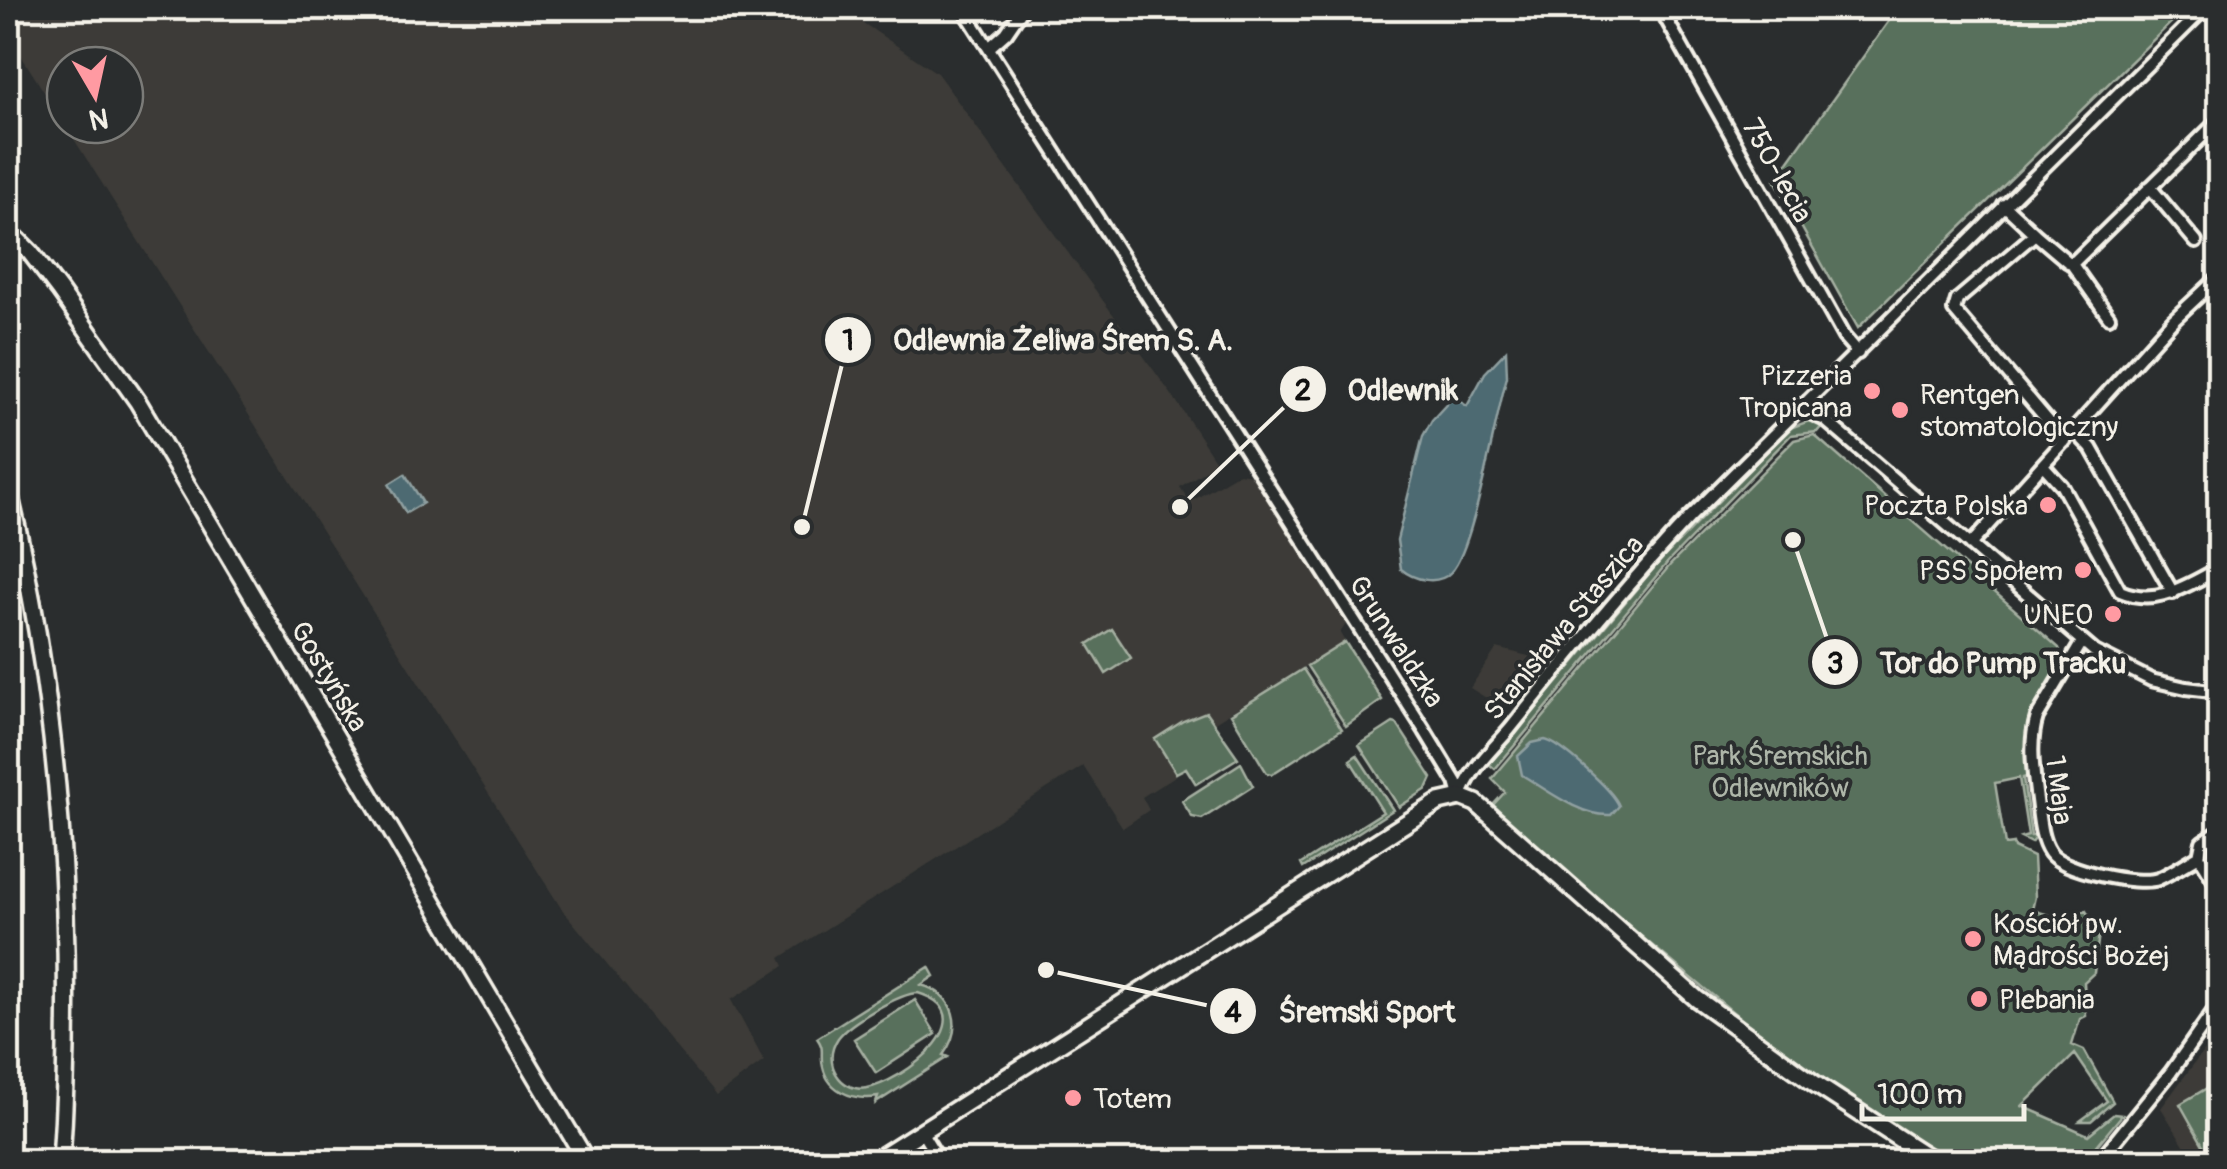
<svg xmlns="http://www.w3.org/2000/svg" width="2227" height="1169" viewBox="0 0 2227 1169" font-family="Pangolin,sans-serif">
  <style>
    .built { fill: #3c3b37; fill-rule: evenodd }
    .green { fill: #596f5b; stroke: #a6b0a2; stroke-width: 2.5; fill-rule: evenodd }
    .water { fill: #4d6a72; stroke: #90a0a1; stroke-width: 2.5 }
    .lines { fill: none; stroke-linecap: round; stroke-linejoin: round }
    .minor-casing { stroke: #f4f1e8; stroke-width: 18 }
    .secondary-casing { stroke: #f4f1e8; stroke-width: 22 }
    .minor { stroke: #2a2d2e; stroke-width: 10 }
    .secondary { stroke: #2a2d2e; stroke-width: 15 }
    .poi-dot { fill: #ff9aa2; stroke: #2a2d2e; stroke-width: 4 }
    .labels { text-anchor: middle; stroke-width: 8; stroke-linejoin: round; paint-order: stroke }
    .street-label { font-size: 28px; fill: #f4f1e8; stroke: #2a2d2e }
    .poi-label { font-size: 28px; fill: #f4f1e8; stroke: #2a2d2e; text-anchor: end }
    .park-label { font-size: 28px; fill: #aeb6a9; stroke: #2a2d2e }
    .leader { fill: none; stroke: #f4f1e8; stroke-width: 4 }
    .callout-dot { fill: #f4f1e8; stroke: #2a2d2e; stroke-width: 4 }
    .mark-label { font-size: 30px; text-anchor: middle; font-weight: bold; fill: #111 }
    .callout-label { font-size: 30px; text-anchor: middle; font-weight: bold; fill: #f4f1e8; stroke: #2a2d2e; stroke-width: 8; stroke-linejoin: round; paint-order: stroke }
  </style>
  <rect width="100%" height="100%" fill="#2a2d2e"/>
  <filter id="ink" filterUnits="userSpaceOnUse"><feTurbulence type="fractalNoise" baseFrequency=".01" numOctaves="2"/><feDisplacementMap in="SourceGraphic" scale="20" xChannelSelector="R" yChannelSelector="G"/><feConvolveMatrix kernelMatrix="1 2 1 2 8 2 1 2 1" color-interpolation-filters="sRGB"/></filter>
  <g filter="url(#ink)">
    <path class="built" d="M8 8H841L937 73 1177 402 1217 463 1180 487 1190 502 1239 473 1252 475 1346 624 1340 633 1345 642 1164 753 1177 775 1142 797 1149 810 1123 828 1083 766 780 958 784 966 731 1000 764 1061 716 1096 561 908 8 35ZM65 65H125V125H65Z
      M1497 648 1540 659 1504 709 1470 688Z
      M2219 1030V1161H2194L2161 1108Z"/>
    <path class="green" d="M1898 8H2186L1858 328 1775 180Z
      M1809 421 1822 426 1817 432 1791 435 1668 562 1495 769 1489 764 1659 562 1790 428Z
      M1814 435 2059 648 2063 661C2036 706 2020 721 2030 776L2023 778 2031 836H2036L2031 843 2021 838 2028 836 2019 778 1995 783 2005 845 2013 844 2014 848 2033 857 2035 897 2032 910 2076 923 2079 913 2086 911 2099 933 2094 973 2084 982 2086 1016 2080 1019 2072 1045 2084 1050 2113 1102 2091 1121H2080L2107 1101 2075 1054 2022 1106 2088 1135 2114 1114 2122 1115 2084 1161H1955L1887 1122 1761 1035 1620 919 1492 806 1505 792 1492 779 1671 564 1794 440Z
      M1112 629 1131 658 1106 674 1088 644Z
      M1345 642 1382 700 1346 726 1307 666Z
      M1303 669 1342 729 1272 774 1267 773 1231 714Z
      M1206 712 1238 758 1196 784 1186 768 1176 773 1155 739 1183 721Z
      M1393 723 1397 724 1432 778 1427 789 1399 807 1359 745Z
      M1357 755 1393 810 1303 868 1301 864 1383 812 1350 760Z
      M1241 763 1253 786 1202 819 1192 817 1182 801Z
      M929 967 934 976 921 985C955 994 964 1027 943 1055L948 1057 876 1103 878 1097C852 1101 825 1091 822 1061 821 1050 824 1048 817 1038ZM918 993C997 1017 885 1097 855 1088 844 1085 837 1078 833 1067 830 1057 832 1047 838 1038 849 1023 900 993 918 993Z
      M915 1000 936 1034 876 1073 854 1039Z
      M2219 1081V1161H2212L2180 1104Z"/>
    <path class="water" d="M1506 351 1507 377C1495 417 1474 549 1451 572 1438 586 1414 580 1401 569L1397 540 1423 436 1432 420 1453 397 1467 406 1485 373Z
      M405 474 423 503 406 513 389 484Z
      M1545 740C1560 743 1614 791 1619 806L1611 815C1581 817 1547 790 1522 775L1518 756 1532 743Z"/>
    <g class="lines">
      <defs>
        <path id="minor" d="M963 8 1425 731 1456 782 1460 796
          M1660 8 1844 337 1858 353
          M990 47 1006 33 1023 8
          M2150 187 2196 242
          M2004 205 2035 234 1957 300 1954 310 2065 441
          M2035 234 2068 262H2074L2220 119
          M2071 263 2109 317
          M1802 409 1825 420 2095 652 2151 680 2186 688 2220 692
          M2074 430 2091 448 2173 593
          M2043 465 2062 486 2120 591C2157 607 2188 585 2220 568
          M1970 545 2173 320 2220 276
          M2082 642 2037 717C2029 742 2033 767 2036 793 2039 811 2039 838 2050 853 2063 871 2138 886 2158 879 2172 873 2186 863 2199 856
          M1461 797C1468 771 1493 749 1510 729 1567 657 1626 585 1689 518L2205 8
          M2220 830 2202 842 2199 856 2220 890
          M921 1131 940 1162
          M2098 1162 2171 1072 2220 1002"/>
        <path id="secondary" d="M8 230 30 252 59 290 138 402 587 1162
          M8 489C61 706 76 938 61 1162
          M873 1162 1439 802 1461 797 1476 803 1697 999 1815 1084 1935 1162"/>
      </defs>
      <use href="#minor" class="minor-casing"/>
      <use href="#secondary" class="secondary-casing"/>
      <use href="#minor" class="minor"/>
      <use href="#secondary" class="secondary"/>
    </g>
  </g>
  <g class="poi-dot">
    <circle cx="1872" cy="391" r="10"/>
    <circle cx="1900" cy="410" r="10"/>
    <circle cx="2048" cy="505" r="10"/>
    <circle cx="2083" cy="570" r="10"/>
    <circle cx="2113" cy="614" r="10"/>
    <circle cx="1973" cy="939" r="10"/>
    <circle cx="1979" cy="999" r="10"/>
    <circle cx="1073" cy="1098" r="10"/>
  </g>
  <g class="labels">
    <g class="street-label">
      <text transform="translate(1778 170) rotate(61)" y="10">750-lecia</text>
      <text transform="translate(1563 627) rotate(-50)" y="10">Stanisława Staszica</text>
      <text transform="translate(1397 641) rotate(57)" y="10">Grunwaldzka</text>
      <text transform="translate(330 676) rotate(59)" y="10">Gostyńska</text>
      <text transform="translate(2060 790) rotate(83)" y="10">1 Maja</text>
    </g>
    <g class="poi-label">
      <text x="1852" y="385">Pizzeria<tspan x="1852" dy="32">Tropicana</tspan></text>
      <text x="1920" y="404" text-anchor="start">Rentgen<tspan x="1920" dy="32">stomatologiczny</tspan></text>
      <text x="2028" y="515">Poczta Polska</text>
      <text x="2063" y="580">PSS Społem</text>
      <text x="2093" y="624">UNEO</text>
      <text x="1993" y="933" text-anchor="start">Kościół pw.<tspan x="1993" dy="32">Mądrości Bożej</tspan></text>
      <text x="1999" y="1009" text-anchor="start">Plebania</text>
      <text x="1093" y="1108" text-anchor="start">Totem</text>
    </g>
    <g class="park-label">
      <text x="1780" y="765">Park Śremskich<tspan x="1780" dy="32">Odlewników</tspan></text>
    </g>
  </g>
  <path class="leader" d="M802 527L848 340M1180 507L1303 389M1793 540L1835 662M1046 970L1233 1011"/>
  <g class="callout-dot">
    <circle cx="802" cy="527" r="10"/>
    <circle cx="1180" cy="507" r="10"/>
    <circle cx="1793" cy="540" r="10"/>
    <circle cx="1046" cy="970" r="10"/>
    <circle cx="848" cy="340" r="25"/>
    <circle cx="1303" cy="389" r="25"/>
    <circle cx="1835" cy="662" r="25"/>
    <circle cx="1233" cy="1011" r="25"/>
  </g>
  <g class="mark-label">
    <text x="848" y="350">1</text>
    <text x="1303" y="400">2</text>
    <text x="1835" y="673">3</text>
    <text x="1233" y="1022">4</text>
  </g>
  <g class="callout-label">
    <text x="1063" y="350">Odlewnia Żeliwa Śrem S. A.</text>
    <text x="1403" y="400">Odlewnik</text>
    <text x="2003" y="673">Tor do Pump Tracku</text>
    <text x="1367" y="1022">Śremski Sport</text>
  </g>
  <rect width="2227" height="1169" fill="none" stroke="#2a2d2e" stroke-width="40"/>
  <rect x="20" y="20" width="2187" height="1129" fill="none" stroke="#f4f1e8" stroke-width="4" filter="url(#ink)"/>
  <g transform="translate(95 95) rotate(171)"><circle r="48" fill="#2a2d2e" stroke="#7b7b78" stroke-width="2.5"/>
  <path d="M0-8L18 38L0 25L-18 38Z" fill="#ff9aa2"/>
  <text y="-15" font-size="28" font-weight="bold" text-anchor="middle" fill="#f4f1e8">N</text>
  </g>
  <path d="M1862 1104v15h162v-15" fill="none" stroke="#f4f1e8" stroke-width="5"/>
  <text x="1877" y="1104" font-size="30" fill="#f4f1e8" stroke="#2a2d2e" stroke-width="8" paint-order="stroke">100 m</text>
</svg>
